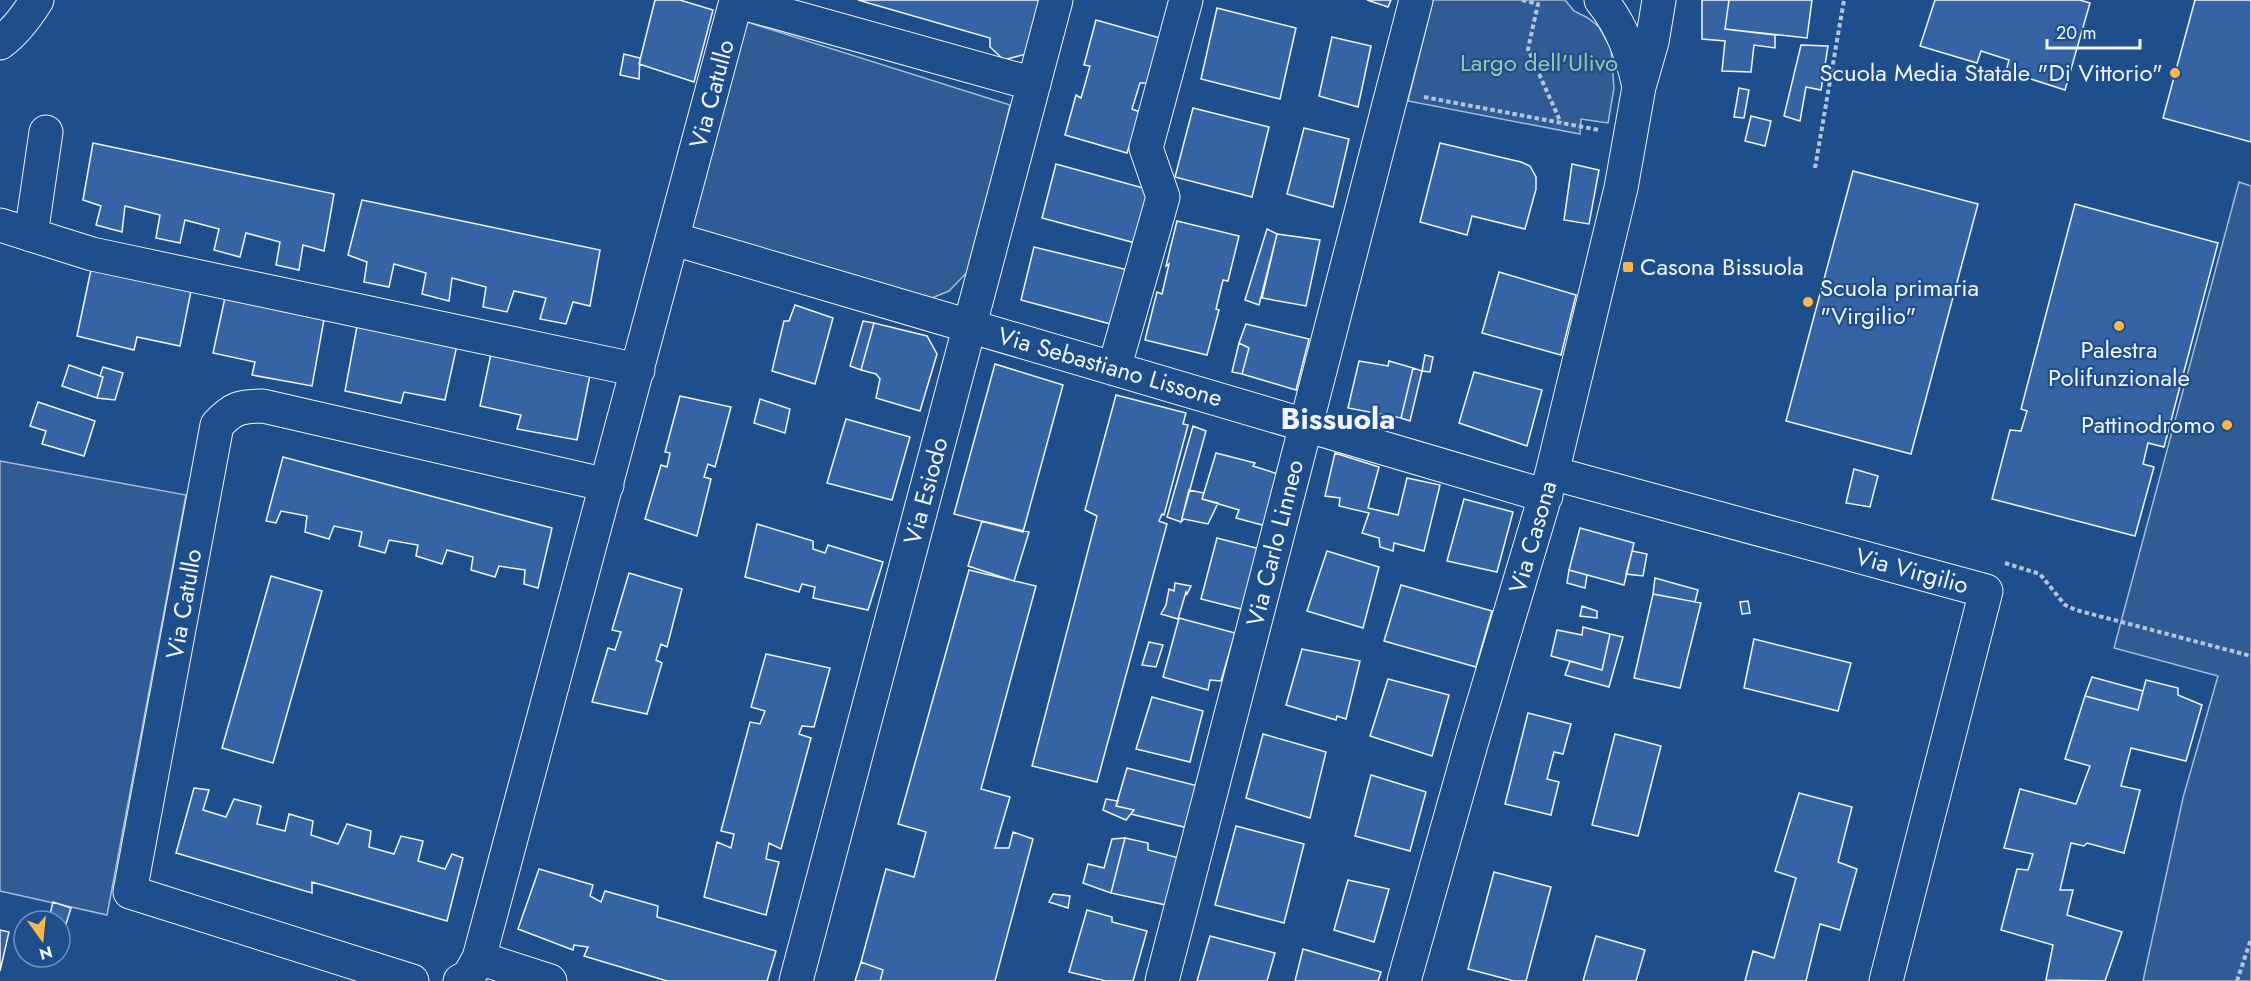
<svg xmlns="http://www.w3.org/2000/svg" width="2251" height="981" viewBox="0 0 2251 981" font-family="Jost,sans-serif">
  <style>
    .built { fill: #305b95; stroke: #a8bbd7; stroke-width: 1.5 }
    .building { fill: #3563a3; stroke: #f2f6ff; stroke-width: 1.5 }
    .lines { fill: none; stroke-linecap: round; stroke-linejoin: round }
    .minor-casing { stroke: #f2f6ff; stroke-width: 35 }
    .path { stroke: #b3c4dc; stroke-width: 4; stroke-dasharray: 4.5 3; stroke-linecap: butt }
    .minor { stroke: #1f4e8c; stroke-width: 33 }
    .poi-dot { fill: #ffb74d; stroke: #1f4e8c; stroke-width: 2 }
    .labels { text-anchor: middle; stroke-width: 4.5; stroke-linejoin: round; paint-order: stroke }
    .park-label { font-size: 24px; fill: #97c8a6; stroke: #1f4e8c }
    .poi-label { font-size: 24px; fill: #f2f6ff; stroke: #1f4e8c; text-anchor: end }
    .street-label { font-size: 24px; fill: #f2f6ff; stroke: #1f4e8c }
    .district-label { font-size: 30px; font-weight: bold; fill: #f2f6ff; stroke: #1f4e8c }
  </style>
  <rect width="100%" height="100%" fill="#1f4e8c"/>
  <path class="built" d="M1433 0H1565L1574 11 1588 18 1599 27 1611 49 1614 88 1608 123 1581 119 1580 134 1408 101Z
    M747 22 1010 105 973 266 949 291 932 298 690 228Z
    M2239 182 2251 186V981H2143L2183 798 2218 676 2114 648Z
    M0 461 186 495 107 915 0 891Z"/>
  <path class="building" d="M655 0H680L713 10 694 82 639 64Z
    M858 0H1046L1033 52 1004 60 990 47V38Z
    M1367 0H1391L1388 7Z
    M1702 0H1729L1725 29 1775 35V48L1754 45 1751 72 1722 71 1725 41 1702 39Z
    M1729 0H1812L1807 38 1725 29Z
    M1935 0H2080L2090 3 2065 90 2006 71 2009 60 1981 51 1977 63 1920 46Z
    M2195 0H2251V142L2163 118Z
    M1217 8 1296 28 1280 99 1201 79Z
    M1096 20 1160 38 1147 83H1140L1132 109 1140 112 1127 153 1065 135 1076 95 1081 98 1090 66 1084 65Z
    M1332 37 1371 46 1358 107 1319 96Z
    M1801 45 1828 46 1821 90 1806 87 1800 121 1784 116Z
    M624 54 640 58 639 79 620 75Z
    M1739 88 1749 90 1744 118 1734 117Z
    M1193 108 1269 127 1252 197 1175 177Z
    M1751 116 1771 121 1765 146 1745 141Z
    M1304 128 1349 139 1333 207 1287 194Z
    M93 143 334 194 324 251 303 245 299 270 276 265 280 242 246 233 240 257 214 250 219 229 185 220 180 243 156 238 160 215 125 206 122 232 96 225 101 206 83 200Z
    M1440 143 1521 162 1530 166 1536 177V189L1525 229 1472 216 1467 235 1420 222Z
    M1056 164 1154 191 1139 244 1042 218Z
    M1572 164 1599 170 1589 224 1564 220Z
    M1853 171 1978 204 1911 454 1786 421Z
    M362 200 600 250 590 306 573 302 566 324 540 319 546 298 514 291 507 312 483 307 486 287 452 278 449 301 422 294 426 273 394 264 389 287 364 282 367 262 348 255Z
    M2075 204 2218 243 2164 447 2148 443 2143 464 2154 467 2135 536 1992 499 2010 430 2021 431 2027 411 2021 409Z
    M1177 221 1239 236 1228 281 1223 280 1216 309 1219 310 1207 355 1145 340 1157 292 1162 294 1169 264 1166 266Z
    M1267 229 1277 234 1259 305 1245 300Z
    M1277 234 1320 240 1306 306 1262 298Z
    M1034 247 1132 271 1118 326 1021 300Z
    M92 265 192 286 180 346 137 337 134 350 77 336Z
    M1499 272 1576 295 1561 355 1482 333Z
    M226 293 325 314 312 386 252 375 255 362 213 353Z
    M795 305 833 318 815 384 772 371 784 321H789Z
    M358 321 457 345 445 400 404 392 401 403 345 391Z
    M863 321 874 323 861 370 850 366Z
    M874 323 927 336 937 354 920 411 876 398 880 379 876 374 861 370Z
    M1246 324 1309 339 1296 390 1242 374 1249 348 1239 343Z
    M1239 343 1249 348 1242 374 1232 372Z
    M492 349 591 370 577 440 517 429 521 415 480 406Z
    M1425 355 1433 357 1430 372 1422 371Z
    M1359 361 1388 366 1389 361 1413 368 1401 418 1348 408Z
    M995 364 1063 385 1023 532 954 514Z
    M69 365 103 377 97 398 62 386Z
    M103 367 123 373 115 400 97 398 103 377 100 376Z
    M1413 368 1422 371 1410 421 1401 418Z
    M1474 372 1542 390 1527 446 1459 423Z
    M1116 395 1186 413 1183 424 1188 425 1164 515 1162 514 1159 521 1167 524 1097 782 1032 766 1097 516 1085 510Z
    M680 396 731 407 715 467 708 464 704 477 711 479 697 536 645 519 661 465 667 467 670 453 665 452Z
    M760 399 790 409 785 433 754 423Z
    M38 402 95 421 84 456 42 444 46 431 30 426Z
    M846 419 910 437 892 500 827 483Z
    M1193 426 1206 431 1181 522 1167 517Z
    M1216 453 1255 463 1253 466 1278 474 1266 526 1236 518 1239 510 1202 499Z
    M1335 453 1379 467 1368 508 1398 515 1407 478 1440 485 1424 551 1394 543 1393 551 1380 547 1379 538 1362 533 1369 513 1339 506 1340 498 1325 496Z
    M283 457 552 528 538 588 524 584 525 570 499 566 495 577 471 570 473 557 447 550 442 564 416 556 418 545 389 540 385 553 359 546 362 532 334 526 329 539 305 532 307 516 281 511 276 523 266 521Z
    M1854 469 1878 476 1870 507 1846 503Z
    M1189 490 1204 493 1202 499 1218 503 1208 524 1184 519 1181 522Z
    M1464 499 1513 512 1497 572 1447 561Z
    M982 521 1029 532 1014 581 968 566Z
    M757 524 813 541V549L825 553 828 545 883 562 868 610 813 598 815 587 802 584 799 592 745 577Z
    M1580 528 1634 543 1624 585 1569 570Z
    M1217 538 1260 549 1245 610 1201 599Z
    M1327 551 1379 567 1363 628 1307 611Z
    M1632 551 1647 554 1643 576 1626 574Z
    M969 570 1036 586 981 789 1010 797 995 848H1009L1013 832 1033 839 995 981H880L883 970 861 962 886 869 914 877 926 832 898 824Z
    M1569 570 1587 575 1585 588 1567 583Z
    M629 573 682 589 667 647 661 644 656 660 662 663 647 714 592 702 608 648 615 650 621 632 612 630Z
    M271 576 322 591 273 763 222 748Z
    M1655 578 1698 590 1695 602 1653 594Z
    M1175 583 1191 586 1187 594 1186 592 1178 619 1161 614 1166 605 1169 589 1174 591Z
    M1401 585 1492 611 1476 667 1384 641Z
    M1653 594 1701 603 1680 688 1634 678Z
    M1748 601 1750 613 1742 614 1740 602Z
    M1582 606 1597 611V618L1580 616Z
    M1179 618 1235 633 1221 681 1210 680 1208 690 1163 677Z
    M1583 627 1610 634 1602 670 1551 656 1557 630 1582 635Z
    M1610 634 1623 637 1609 687 1565 675 1570 661 1602 670Z
    M1754 639 1851 663 1838 711 1744 688Z
    M1149 642 1163 645 1156 667 1142 665Z
    M1302 649 1360 661 1346 719 1337 716 1336 720 1286 705Z
    M766 654 830 668 814 727 802 726 799 734 811 738 781 849 769 843 766 859 779 862 766 915 704 897 717 842 731 848 734 834 721 831 750 722 760 724 765 711 751 707Z
    M2092 677 2143 691 2138 710 2085 696Z
    M1388 679 1449 695 1432 756 1370 736Z
    M2146 680 2178 688V695L2202 705 2186 761 2131 748 2121 786 2140 790 2124 853 2087 843 2084 846 2071 843 2060 890H2073L2067 915 2122 932 2105 981 2046 980 2053 945 2001 930 2017 869 2028 870 2033 854 2004 848 2020 789 2076 804 2090 766 2065 759 2085 696 2138 710Z
    M1152 697 1203 711 1190 762 1136 749Z
    M1528 713 1571 724 1563 754 1554 752 1547 779 1559 782 1551 815 1505 804Z
    M1263 734 1326 752 1310 818 1246 798Z
    M1615 734 1661 746 1638 836 1592 825Z
    M1127 768 1198 786 1188 828 1131 814 1134 810 1116 806Z
    M1371 775 1426 792 1410 851 1355 836Z
    M194 788 209 790 203 810 226 817 234 799 261 806 257 824 285 831 289 814 313 821 311 835 338 844 347 824 371 831 369 847 394 854 401 836 423 841 418 861 445 869 452 854 463 858 447 921 312 882V893L176 853Z
    M1799 793 1852 807 1838 862 1857 869 1840 930 1820 924 1806 981H1745L1753 951 1774 958 1796 878 1775 871Z
    M1106 799 1118 801 1116 806 1134 810 1126 820 1103 810Z
    M1236 826 1304 844 1284 923 1215 905Z
    M1125 838 1111 893 1083 883 1088 864 1104 868 1112 839Z
    M1125 838 1148 843V850L1179 858 1166 905 1111 893Z
    M539 869 593 885 590 896 601 902 605 891 658 906 657 917 776 951 767 981H667L584 956 588 947 574 945 573 950 518 929Z
    M1494 872 1551 887 1526 981H1514L1468 969Z
    M1348 880 1389 889 1374 942 1334 930Z
    M1053 894 1070 896 1068 908 1049 902Z
    M53 902 71 908 66 924 49 918Z
    M1087 910 1112 917V922L1147 931 1133 981H1106L1069 972Z
    M0 930 9 932 0 971Z
    M1210 936 1275 953 1267 981H1197Z
    M1596 936 1645 950 1636 981H1583Z
    M1303 949 1381 972 1378 981H1295Z
    M861 962 883 970 880 981H855Z"/>
  <g class="lines">
    <defs>
      <path id="minor" d="M1601 0C1622 26 1632 54 1639 87
        M0 43C15 32 27 16 37 0
        M0 225 92 254 638 370
        M31 235 46 132
        M674 239 1546 496
        M1114 369 1163 197 1146 148 1186 0
        M1552 473 1986 591 1886 981
        M479 958 550 981
        M412 981 130 892 217 425C233 408 240 406 263 406L607 485
        M460 981 469 976 479 958 736 1 1034 84
        M796 981 1056 0
        M1162 981 1416 0
        M1404 981 1472 741 1552 473 1621 188 1639 87 1652 42 1659 0"/>
    </defs>
    <use href="#minor" class="minor-casing"/>
    <path class="path" d="M1522 0 1538 4 1528 49 1561 123
      M1424 97 1599 130
      M1815 168 1844 0
      M2005 563 2040 574 2065 605 2076 610 2251 656
      M2237 981 2251 939"/>
    <use href="#minor" class="minor"/>
  </g>
  <g class="poi-dot">
    <circle cx="2175" cy="73" r="6"/>
    <rect x="1622" y="261" width="12" height="12" rx="3"/>
    <circle cx="1808" cy="302" r="6"/>
    <circle cx="2119" cy="326" r="6"/>
    <circle cx="2227" cy="425" r="6"/>
  </g>
  <g class="labels">
    <g class="park-label">
      <text x="1539" y="71">Largo dell'Ulivo</text>
    </g>
    <g class="poi-label">
      <text x="2163" y="81">Scuola Media Statale "Di Vittorio"</text>
      <text x="1640" y="275" text-anchor="start">Casona Bissuola</text>
      <text x="1820" y="296" text-anchor="start">Scuola primaria<tspan x="1820" dy="28">"Virgilio"</tspan></text>
      <text x="2119" y="358" text-anchor="middle">Palestra<tspan x="2119" dy="28">Polifunzionale</tspan></text>
      <text x="2215" y="433">Pattinodromo</text>
    </g>
    <g class="street-label">
      <text transform="translate(712 94) rotate(-75)" y="8">Via Catullo</text>
      <text transform="translate(1110 367) rotate(16)" y="8">Via Sebastiano Lissone</text>
      <text transform="translate(926 491) rotate(-75)" y="8">Via Esiodo</text>
      <text transform="translate(1533 537) rotate(-74)" y="8">Via Casona</text>
      <text transform="translate(1275 543) rotate(-76)" y="8">Via Carlo Linneo</text>
      <text transform="translate(1912 571) rotate(15)" y="8">Via Virgilio</text>
      <text transform="translate(184 604) rotate(-80)" y="8">Via Catullo</text>
    </g>
    <g class="district-label">
      <text x="1338" y="429">Bissuola</text>
    </g>
  </g>
  <g transform="translate(42 939) rotate(165)"><circle r="28" fill="#1f4e8c" stroke="#7391ba" stroke-width="1.5"/>
  <path d="M0-4.5L10 22L0 15L-10 22Z" fill="#ffb74d"/>
  <text y="-9" font-size="16" font-weight="bold" text-anchor="middle" fill="#f2f6ff">N</text>
  </g>
  <path d="M2047 39v9h93v-9" fill="none" stroke="#f2f6ff" stroke-width="3"/>
  <text x="2056" y="39" font-size="18" fill="#f2f6ff" stroke="#1f4e8c" stroke-width="4.5" paint-order="stroke">20 m</text>
</svg>
